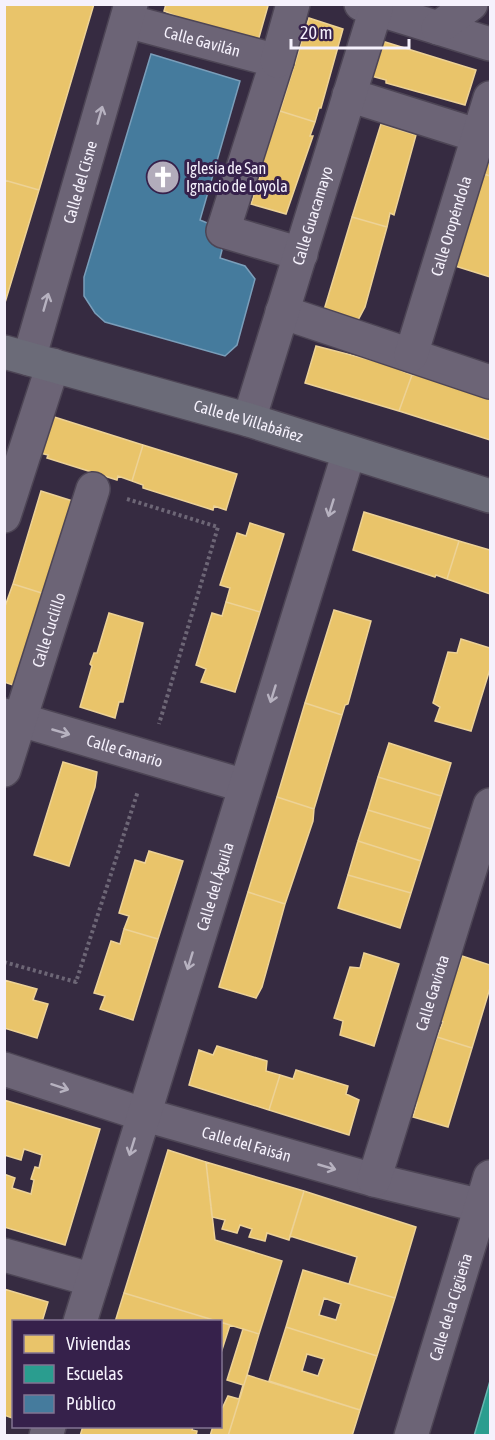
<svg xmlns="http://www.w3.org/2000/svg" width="495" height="1440" viewBox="0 0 495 1440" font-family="'Asap Condensed',sans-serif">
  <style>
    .homes { fill: #e9c46a; stroke: #edd296; stroke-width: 1.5; fill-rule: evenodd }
    .schools { fill: #2a9d8f; stroke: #67b6b0; stroke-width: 1.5 }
    .public { fill: #457b9d; stroke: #7a9eba; stroke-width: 1.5 }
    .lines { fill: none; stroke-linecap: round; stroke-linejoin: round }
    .minor-casing { stroke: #4d4555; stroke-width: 36 }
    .major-casing { stroke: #4d4555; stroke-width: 36 }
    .path { stroke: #6d6676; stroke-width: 4; stroke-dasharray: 3 3; stroke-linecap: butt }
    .minor { stroke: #6c6476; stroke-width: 33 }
    .major { stroke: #6b6b78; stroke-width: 33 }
    .oneway { stroke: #b7b2c0 }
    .labels { text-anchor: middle; stroke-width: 6; stroke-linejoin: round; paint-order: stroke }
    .street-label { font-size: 16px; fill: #f5f1fc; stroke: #36214b }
    .poi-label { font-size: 16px; fill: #f5f1fc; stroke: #36214b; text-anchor: start }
  </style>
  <rect width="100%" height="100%" fill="#362b41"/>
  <path class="homes" d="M4 4H94L39 190 4 180Z
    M166 4H264L268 6 258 41 177 19 178 17 164 11Z
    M309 18 343 29 321 108H319L315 122 280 111Z
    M382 41 476 70 465 105 386 83V80L371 76Z
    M280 111 315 122 310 136H313L286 214 251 204 264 164 262 162Z
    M381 124 416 135 394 215 390 213 387 227 352 217Z
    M490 154V176L484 174Z
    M484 174 490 176V277L455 266Z
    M4 180 39 190 4 306Z
    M352 217 387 227 365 307 358 320 324 310Z
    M316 346 402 368V371L412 375 399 411 305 383Z
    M412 375 424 376 490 397V440L399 411Z
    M48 415 143 445 132 481 118 476 117 480 47 458 48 455 36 452Z
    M143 445 237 474 226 510 214 506 213 510 143 488V485L132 481Z
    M41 491 76 502 48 595 13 584Z
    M364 512 459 541 447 579 436 575 435 577 353 550Z
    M250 523 284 534 260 612 226 602 230 588 220 585 237 533 246 536Z
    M459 541 490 550V594L447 579Z
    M13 584 48 595 19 687 4 682V609Z
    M226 602 260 612 235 692 201 682 206 669 196 665 212 613 222 616Z
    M334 610 371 621 348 704 345 705 342 715 305 703Z
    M109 613 143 623 123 702H119L115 718 80 707 92 666 90 664 94 653H97Z
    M461 639 490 648V669L471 731 435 721 440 707 433 703 448 652 457 653Z
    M305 703 342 715 314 809 277 797Z
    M389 743 451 763 441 796 378 777Z
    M63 762 97 772 95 787 69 866 34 855Z
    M378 777 441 796 431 829 368 810Z
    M277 797 314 809 313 821 285 904 248 892Z
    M368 810 431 829 421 861 358 841Z
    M358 841 421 861 411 893 348 875Z
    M149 851 183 861 158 939 124 929 129 916 119 913 135 860 145 863Z
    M348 875 411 893 400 928 338 908Z
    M248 892 285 904 262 987 256 998 219 987Z
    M124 929 158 939 133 1020 100 1009 105 996 94 993 111 941 120 944Z
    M364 953 399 964 374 1046 340 1035 343 1021 334 1018 350 967 360 968Z
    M462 956 490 965V988L472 1048 437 1037 443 1022 433 1018 449 967 458 969Z
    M4 980 37 989 33 1000 48 1004 37 1038 4 1028Z
    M437 1037 472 1048 448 1127 413 1117 417 1103 409 1099 424 1048 433 1050Z
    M217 1046 267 1061 266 1071 280 1075 269 1110 189 1085 199 1050 213 1055Z
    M296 1070 348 1086 346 1094 359 1100 349 1135 269 1110 280 1075 293 1079Z
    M4 1100 100 1129 65 1245 4 1227V1174L15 1178 12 1188 31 1194 34 1180 31 1179 35 1167 39 1168 42 1155 24 1149 21 1160 4 1155Z
    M168 1150 206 1162 215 1240 282 1261 259 1334 124 1293Z
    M206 1162 304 1191 289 1240 267 1233 265 1241 249 1237 252 1229 240 1225 237 1233 222 1229 225 1220 212 1217Z
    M304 1191 416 1227 395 1298 349 1284 357 1257 290 1236Z
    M303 1270 395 1298 377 1356 286 1327ZM324 1298 341 1304 336 1320 319 1315Z
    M4 1289 48 1302 42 1322H14L12 1418 4 1415Z
    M124 1293 220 1322H115Z
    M220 1322 230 1325 220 1356Z
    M286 1327 377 1356 360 1410 269 1381ZM307 1354 324 1359 318 1376 302 1371Z
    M243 1329 259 1334 247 1375 228 1436H210L213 1426H220V1413L228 1396 239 1399 243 1385 227 1380Z
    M247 1375 360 1410 352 1436H228Z
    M83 1426H193L192 1430 197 1431 196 1436H80Z"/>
  <path class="schools" d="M490 1381V1436H474Z"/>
  <path class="public" d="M151 54 240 81 200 220 210 224 222 250 220 258 245 266 255 279 237 345 225 356 105 322 95 313 84 296V277Z"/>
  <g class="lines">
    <defs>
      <g id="minor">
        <path d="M361 4 490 44"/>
        <path id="s1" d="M127 21 277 61 223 231 301 254"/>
        <path d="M438 28 471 4"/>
        <path d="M277 61 293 4"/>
        <path d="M349 95 479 136"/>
        <path d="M282 312 490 382"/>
        <path id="s2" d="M411 355 490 98"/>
        <path id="s3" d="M29 359 131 4"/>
        <path id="s4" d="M249 420 376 9"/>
        <path d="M4 516 53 365"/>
        <path id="s5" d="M4 715 245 786"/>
        <path id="s6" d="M4 770 93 489"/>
        <path id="s7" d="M4 1069 142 1114 374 1180 490 1208"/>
        <path id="s8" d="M374 1180 490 805"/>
        <path d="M4 1255 93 1280"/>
        <path id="s9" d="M80 1322 349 452"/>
        <path d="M46 1436 49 1426"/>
        <path id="s10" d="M411 1436 490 1177"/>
      </g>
      <g id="major">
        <path id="s11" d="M4 352 249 420 490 496"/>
      </g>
    </defs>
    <use href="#minor" class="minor-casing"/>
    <use href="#major" class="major-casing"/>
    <path class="path" d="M127 499 218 527 159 724
      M4 962 76 982 138 791"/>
    <use href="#minor" class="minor"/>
    <use href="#major" class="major"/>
  </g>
  <defs><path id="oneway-shaft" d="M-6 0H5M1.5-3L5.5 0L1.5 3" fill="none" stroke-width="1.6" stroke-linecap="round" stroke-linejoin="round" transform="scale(1.5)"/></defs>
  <g class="oneway">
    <use href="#oneway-shaft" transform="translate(100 115) rotate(-74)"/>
    <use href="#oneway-shaft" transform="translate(46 302) rotate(-74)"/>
    <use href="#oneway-shaft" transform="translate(331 508) rotate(107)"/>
    <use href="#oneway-shaft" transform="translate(273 694) rotate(107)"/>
    <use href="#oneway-shaft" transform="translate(61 732) rotate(16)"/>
    <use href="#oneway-shaft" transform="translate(190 961) rotate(107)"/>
    <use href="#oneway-shaft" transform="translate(60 1087) rotate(18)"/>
    <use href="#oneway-shaft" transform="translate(132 1147) rotate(107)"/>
    <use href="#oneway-shaft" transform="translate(327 1167) rotate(16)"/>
  </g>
  <defs>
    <symbol id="church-disc" viewBox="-11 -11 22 22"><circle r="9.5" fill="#b2acbb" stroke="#36214b"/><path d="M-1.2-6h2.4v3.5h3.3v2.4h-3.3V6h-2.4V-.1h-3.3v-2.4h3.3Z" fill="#fff"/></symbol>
  </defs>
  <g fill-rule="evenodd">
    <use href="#church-disc" x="144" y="158" width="38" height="38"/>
  </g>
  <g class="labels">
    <g class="street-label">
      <text dy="6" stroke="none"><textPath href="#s1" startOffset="78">Calle Gavilán</textPath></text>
      <text dy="6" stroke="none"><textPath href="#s3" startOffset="184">Calle del Cisne</textPath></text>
      <text dy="6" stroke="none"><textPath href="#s4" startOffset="214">Calle Guacamayo</textPath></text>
      <text dy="6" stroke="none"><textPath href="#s2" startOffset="135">Calle Oropéndola</textPath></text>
      <text dy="6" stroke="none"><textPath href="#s11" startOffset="254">Calle de Villabáñez</textPath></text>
      <text dy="6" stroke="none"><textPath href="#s6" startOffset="147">Calle Cuclillo</textPath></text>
      <text dy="6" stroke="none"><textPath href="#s5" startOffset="126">Calle Canario</textPath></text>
      <text dy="6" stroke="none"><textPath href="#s9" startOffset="456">Calle del Águila</textPath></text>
      <text dy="6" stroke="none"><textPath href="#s8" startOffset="196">Calle Gaviota</textPath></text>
      <text dy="6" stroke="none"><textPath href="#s7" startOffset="254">Calle del Faisán</textPath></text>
      <text dy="6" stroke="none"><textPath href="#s10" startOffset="135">Calle de la Cigüeña</textPath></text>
    </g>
    <g class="poi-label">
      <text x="186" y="174">Iglesia de San<tspan x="186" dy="18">Ignacio de Loyola</tspan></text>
    </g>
  </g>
  <rect width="495" height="1440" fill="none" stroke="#f5f1fc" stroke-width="12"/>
  <rect x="12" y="1320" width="210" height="108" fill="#36214b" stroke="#827492" stroke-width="1.5"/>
  <rect x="24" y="1335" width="30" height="18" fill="#e9c46a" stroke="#827492" stroke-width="1.5"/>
  <text x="66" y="1350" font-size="18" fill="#f5f1fc">Viviendas</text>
  <rect x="24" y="1365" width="30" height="18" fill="#2a9d8f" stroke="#827492" stroke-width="1.5"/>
  <text x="66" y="1380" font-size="18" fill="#f5f1fc">Escuelas</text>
  <rect x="24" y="1395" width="30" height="18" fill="#457b9d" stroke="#827492" stroke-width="1.5"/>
  <text x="66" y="1410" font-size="18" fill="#f5f1fc">Público</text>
  <path d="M291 39v9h118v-9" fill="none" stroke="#f5f1fc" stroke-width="3"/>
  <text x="300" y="39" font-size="18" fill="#f5f1fc" stroke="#36214b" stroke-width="4.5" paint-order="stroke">20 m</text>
</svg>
